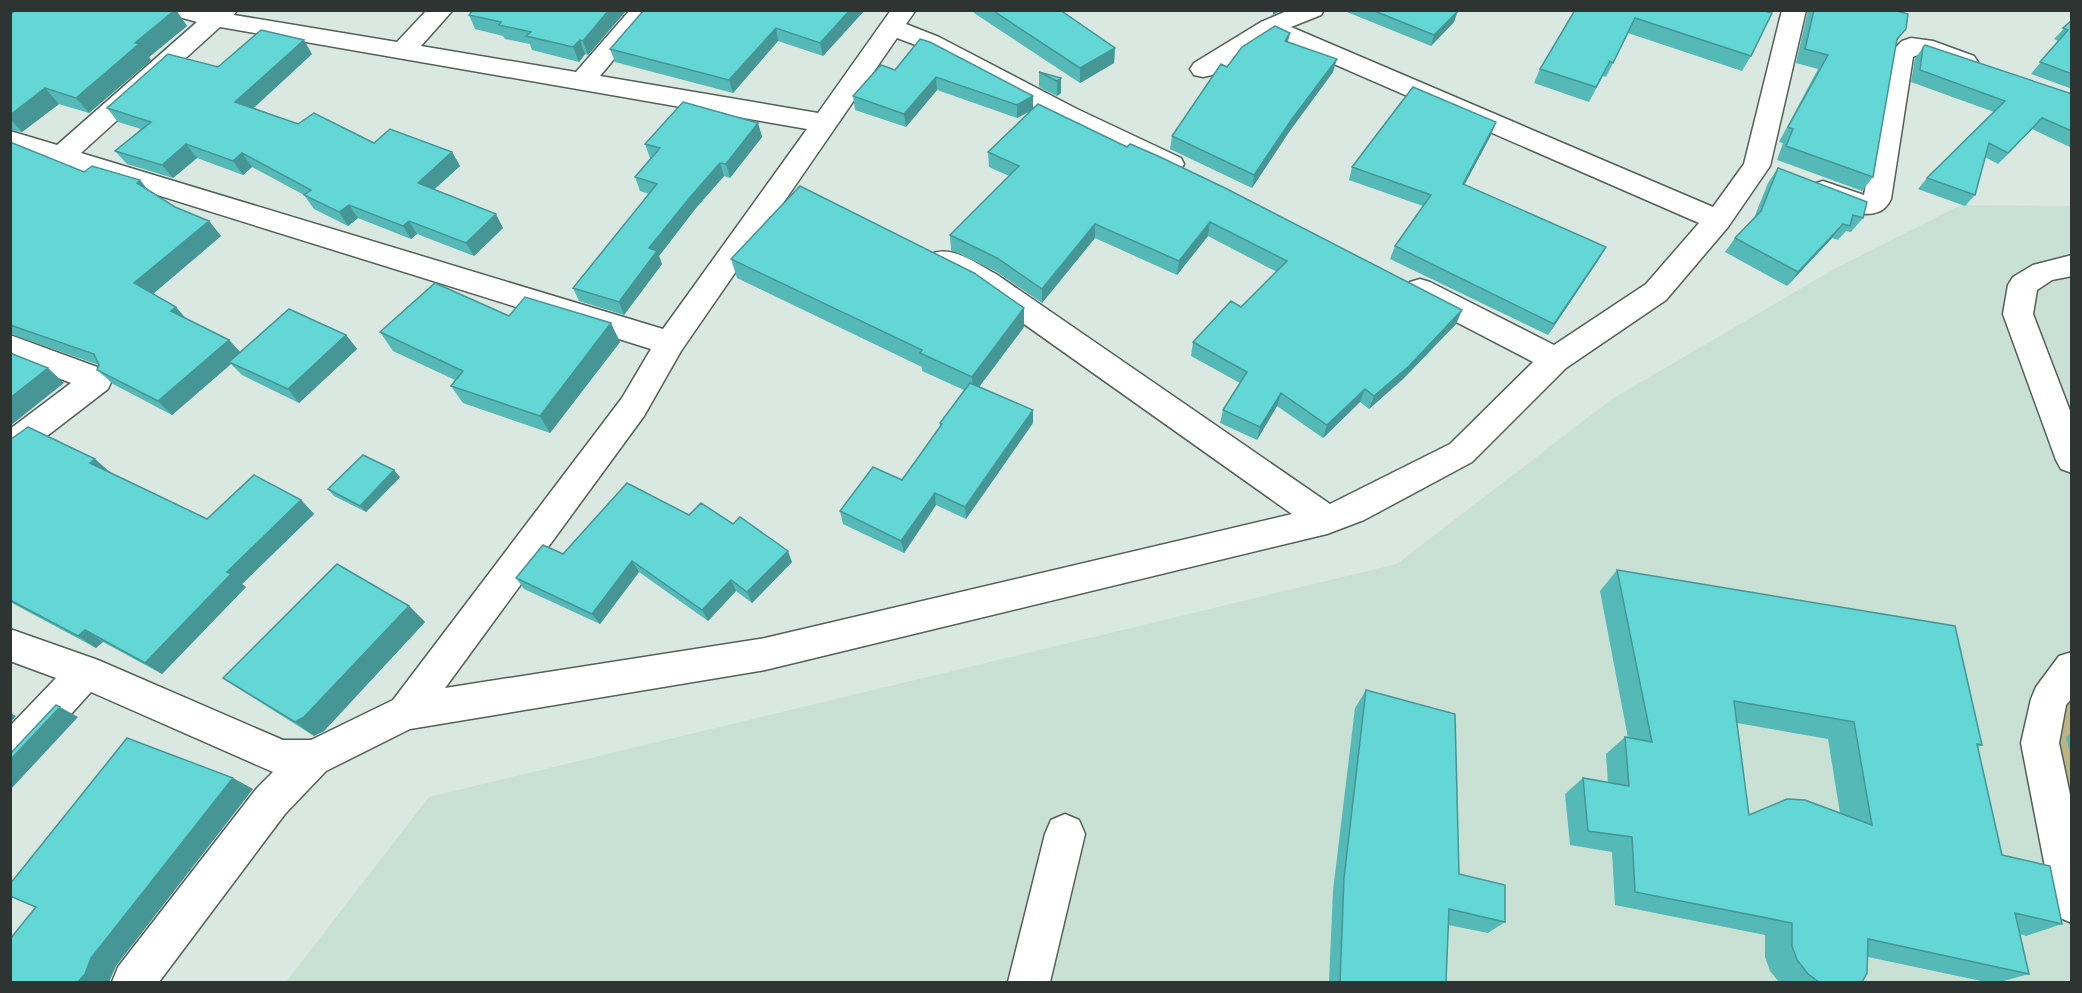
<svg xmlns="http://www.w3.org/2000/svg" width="2082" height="993" viewBox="0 0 2082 993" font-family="Bitter,serif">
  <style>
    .built { fill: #c9e0d4 }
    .green { fill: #bcb480 }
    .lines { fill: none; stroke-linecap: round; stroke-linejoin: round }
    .minor-casing { stroke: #535f59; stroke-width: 3 }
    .minor { fill: #fff; fill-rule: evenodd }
    .wall { fill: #54b9b7; fill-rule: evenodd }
    .shaded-wall { fill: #459695 }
    .building { fill: #62d7d5; stroke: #459695; stroke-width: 1.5; fill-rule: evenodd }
  </style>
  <rect width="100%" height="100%" fill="#d9e8e0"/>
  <path class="built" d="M1961 205 2071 206V982H286L429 797 1397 564 1612 399 1836 268Z"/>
  <path class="green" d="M2071 695V894L2042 765Z"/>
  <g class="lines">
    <defs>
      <path id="minor" d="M10 10H26L19 18 10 20Z
        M169 10H237L234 15 397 42 427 10H453L421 46 576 72 630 10H655L600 76 818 113 891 10H916L906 24 939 37 1077 109 1181 158 1184 164 1181 170 1171 173 1161 170 1059 121 921 47 897 38 681 351 644 416 445 688 765 638 1292 514 976 290 934 267 930 260 934 253C955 246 978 265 996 274L1330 504 1450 444 1533 362 1410 298 1405 290 1410 282 1420 279 1430 282 1554 345 1646 284 1699 223 1272 37 1212 75 1203 77 1194 75 1190 69 1194 63 1261 22 1289 10H1324L1321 15 1291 27 1713 207 1744 164 1782 10H1806L1770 166 1728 227 1666 300 1566 368 1472 462 1364 520 1327 534 765 670 410 729 326 771 285 814 159 982H112L118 967 257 788 273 772 91 692 23 767 10 772V726L56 678 10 661V629L98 660 283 740H311L393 700 622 398 651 349 10 149V131L57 145 197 22 172 15ZM220 27 807 129 663 329 81 153Z
        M1911 38 1933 41 1974 56 1978 62 1974 68C1955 73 1925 49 1913 57L1891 199C1888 205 1884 210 1878 212 1862 219 1818 205 1809 191L1813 184 1823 181 1864 195 1889 54 1902 41Z
        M2072 255V276L2052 280 2037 290 2033 314 2072 416V473L2061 469 2056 460 2003 314 2008 285 2013 277 2033 265Z
        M10 335 108 371 112 380 108 389 21 456 10 460V429L71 383 10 359Z
        M2072 652V698L2066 705 2059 743 2072 804V923L2058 917 2052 903 2021 743 2031 699 2036 687 2059 656Z
        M1065 814 1079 820 1085 834 1050 982H1008L1045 834 1051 820Z"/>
    </defs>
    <use href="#minor" class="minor-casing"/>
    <use href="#minor" class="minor"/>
  </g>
  <path class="wall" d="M176 10 187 26 149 57 151 60 89 113 59 104 22 132 10 130V15Z
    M473 10H625V12L588 55 585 54 579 62 532 50 530 44 505 39 503 36 475 29 469 15Z
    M974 10H1060L1115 48 1114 63 1080 83 974 13Z
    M1342 10H1457L1454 22 1431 46Z
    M1575 10H1761L1751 56 1742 71 1628 33 1606 77 1603 76 1589 102 1534 83 1540 69Z
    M1808 10H1893L1906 29 1896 42 1873 177 1862 191 1777 160 1783 143 1779 142 1818 69 1796 63Z
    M864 11 823 56 778 41 733 93 615 62 610 49Z
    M2072 20V89L2031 74 2058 41 2054 39Z
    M920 39 1033 96V109L1462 310 1456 324 1403 379 1369 409 1360 402 1323 438 1277 406 1257 440 1220 423 1223 410 1240 383 1191 356 1193 342 1241 307 1277 272 1208 236 1177 275 1095 238 1042 303 997 272 951 250 950 235 1009 176 989 167 988 152 1031 111 1017 118 937 90 906 127 855 110 853 96 895 70Z
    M1288 42 1333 72 1289 132 1252 188 1170 149 1172 136Z
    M1925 45 2072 94V148L2032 129 1998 164 1985 157 1975 195 1965 206 1918 189 1927 178 1994 112 1911 82 1915 58Z
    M312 54 253 108 298 124 374 143 452 152 460 166 434 190 503 228 474 256 417 234 411 239 358 218 348 226 314 209 304 195 252 167 243 175 197 158 173 178 127 164 115 151 141 129 118 122 107 108 218 67Z
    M1039 72 1061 78V93L1057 96 1039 87Z
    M758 123 762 137 730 178 724 176 696 208 659 256 662 264 624 315 579 301 573 288 649 194 640 191 635 177 651 158H650L645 144Z
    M1491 135 1464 185 1599 259 1548 335 1390 259 1395 246 1423 206 1349 180 1352 167Z
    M10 142 84 172 140 180 147 190 175 207 209 221 221 236 153 294 186 319 229 340 240 352 346 335 357 349 299 403 242 375 231 364 172 415 113 384 97 370 99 365 10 334Z
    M1778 168 1863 218 1851 232 1846 231 1838 240 1832 238 1787 286 1725 252 1735 238 1754 218 1768 183Z
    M731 259 1024 308V327L979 387 1033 410V423L966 519 936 505 904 553 843 524 840 511 902 480 940 427V423L964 390 922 371V367L737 278Z
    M509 316 620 342 550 433 463 403 451 386 455 380 393 351 380 332Z
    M10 440 110 472 207 519 301 500 314 514 242 584 246 587 162 674 103 642 96 648 10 602Z
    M400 477 366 512 334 496 328 489Z
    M689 515 733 524 792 562 752 603 736 591 708 621 639 572 600 624 524 589 516 578 563 554Z
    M1617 570 1982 745 1978 747 2002 855 2062 924 2026 936 2020 934 2029 974 2000 982H1986L1868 957 1862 982H1779L1770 971 1765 957V935L1615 905 1612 852 1570 845 1565 794 1583 778 1608 783 1606 754 1625 737 1628 738 1600 591ZM1737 723 1828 739 1840 813 1749 815Z
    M409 606 425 622 324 731 314 736 244 692 223 678Z
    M1366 690 1459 874 1505 922 1488 933 1448 925 1446 982H1329L1333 891 1355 708Z
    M2072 734V762L2066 737Z"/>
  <path class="shaded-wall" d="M169 10H176L187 26 149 57 151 60 89 113 76 98Z
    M609 10H625V12L588 55 583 41Z
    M850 10 864 11 823 56 820 43Z
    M1273 10H1282L1273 15Z
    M1458 11 1454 22 1431 46 1434 35Z
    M776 28 778 41 733 93 729 80Z
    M1290 33 1287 46 1285 41Z
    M304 40 312 54 245 116 235 102Z
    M580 40 585 54 579 62 573 47Z
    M1115 48 1114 63 1080 83V68Z
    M1337 59 1333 72 1289 132 1252 188 1254 175 1292 119Z
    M936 77 937 90 906 127 904 114Z
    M1061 78V93L1057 96V81Z
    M45 88 59 104 22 132 10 119V115Z
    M1033 96V109L1017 118V105Z
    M2042 118 2032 129 1998 164 2008 153Z
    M1496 122 1491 135 1458 197 1463 184Z
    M758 123 762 137 730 178 726 164Z
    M186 144 197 158 173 178 162 165Z
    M452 152 460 166 425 197 418 183Z
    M242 153 252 167 243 175 233 161Z
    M720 163 724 176 696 208 659 256 662 264 624 315 619 302 649 248 692 195Z
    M140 180 153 196 137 183Z
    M349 205 358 218 348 226 339 212Z
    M496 214 503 228 474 256 466 243Z
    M209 221 221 236 148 298 134 283Z
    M409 221 417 234 411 239 403 226Z
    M1210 222 1208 236 1177 275 1179 261Z
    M1095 224V238L1042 303V289Z
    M1843 224 1832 238 1787 286 1798 272Z
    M1606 247 1599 259 1548 335 1554 324Z
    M176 307 189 322 171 311Z
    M1024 308V327L973 395 972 377Z
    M1462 310 1456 324 1403 379 1369 409 1374 396Z
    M611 323 620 342 550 433 540 416Z
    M346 335 357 349 299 403 288 389Z
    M229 340 242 354 229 362 231 364 172 415 158 401Z
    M48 368 64 383 10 426V398Z
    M1365 389 1360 402 1323 438 1327 425Z
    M1281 393 1277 406 1257 440 1260 427Z
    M1033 410V423L966 519 965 507Z
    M95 459 111 473 90 463Z
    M394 470 400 477 366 512 360 506Z
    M935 493 936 505 904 553 901 541Z
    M301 500 314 514 242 584 246 587 162 674 145 663 227 572Z
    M788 551 792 562 752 603 747 592Z
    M632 561 639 572 600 624 592 614Z
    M731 580 736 591 708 621 702 610Z
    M409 606 425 622 324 731 314 736 295 722Z
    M85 630 103 642 96 648 78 636Z
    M60 707 78 717 10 790V760Z
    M10 713 16 716 10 723Z
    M233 778 253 789 116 966 109 982H78L91 958Z"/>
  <path class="building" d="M16 10H175L135 43 139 44 76 98 45 88 10 115V15Z
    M473 10H609L583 41 580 40 573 47 526 36 531 32 499 25 501 22 469 15Z
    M644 10H850L820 43 776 28 729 80 610 49Z
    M992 10H1060L1115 48 1080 68Z
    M1372 10H1457L1458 11 1434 35Z
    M1575 10H1761L1772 13 1751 56 1635 18 1613 63 1610 61 1596 87 1540 69Z
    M1814 10H1893L1908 14 1906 29 1897 39 1873 177 1786 146 1793 129 1788 127 1828 55 1805 49Z
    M2072 20V74L2040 62 2068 30 2063 28Z
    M1275 26 1290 33 1285 41 1337 59 1292 119 1254 175 1172 136 1221 64 1227 67 1242 47Z
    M261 30 304 40 235 102 298 124 314 113 374 143 390 129 452 152 418 183 496 214 466 243 409 221 403 226 349 205 339 212 304 195 311 190 242 153 233 161 186 144 162 165 115 151 151 122 107 108 168 54 218 67Z
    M920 39 930 42 1033 96 1017 105 936 77 904 114 853 96 881 65 895 70Z
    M1925 45 2072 94V131L2042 118 2008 153 1989 143 1975 195 1927 178 2005 101 1920 70 1923 47Z
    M1039 72 1061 78 1057 81Z
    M1413 87 1496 122 1463 184 1606 247 1554 324 1395 246 1431 195 1352 167Z
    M683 102 758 123 726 164 720 163 692 195 649 248 657 251 619 302 573 288 657 184 635 177 660 148 645 144Z
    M1038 104 1127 147 1130 144 1158 156 1225 188 1462 310 1409 366 1374 396 1365 389 1327 425 1281 393 1260 427 1223 410 1247 372 1193 342 1231 301 1241 307 1287 261 1210 222 1179 261 1095 224 1042 289 997 258 950 235 1019 166 988 152Z
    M10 142 84 172 92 166 140 180 137 183 175 207 209 221 134 283 176 307 171 311 229 340 158 401 97 370 99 365 94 354 10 325Z
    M1778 168 1867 202 1863 218 1853 215 1850 226 1843 224 1798 272 1735 238 1761 211Z
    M800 186 974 273 1024 308 972 377 920 353 922 350 731 259Z
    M435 283 509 316 525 297 611 323 540 416 451 386 463 371 380 332Z
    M289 309 346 335 288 389 229 362Z
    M10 353 48 368 10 398Z
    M970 383 1033 410 965 507 935 493 901 541 840 511 873 467 902 480 942 424 940 423Z
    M28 427 95 459 90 463 207 519 254 475 301 500 227 572 231 574 145 663 85 630 78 636 10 600V440Z
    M363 455 394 470 360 506 328 489Z
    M627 483 689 515 701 503 733 524 740 517 788 551 747 592 731 580 702 610 632 561 592 614 516 578 543 545 563 554Z
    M337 564 409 606 304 717 295 722 223 678Z
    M1617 570 1955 626 1982 745 1977 744 2002 855 2050 866 2062 924 2015 913 2029 974 1868 939 1867 973 1862 982H1819L1808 974 1797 960 1792 946V923L1635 892 1632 837 1588 831 1583 778 1629 786 1625 737 1652 742ZM1734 701 1854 722 1872 825 1805 800 1787 799 1749 815Z
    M1366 690 1455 714 1459 874 1505 885V922L1449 909 1446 982H1340L1344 878Z
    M56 705 60 707 10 760V754Z
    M127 738 233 778 91 958 85 974 78 982H10V939L36 907 10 896V884Z"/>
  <rect width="2082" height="993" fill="none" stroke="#2e3431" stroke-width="24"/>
</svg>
